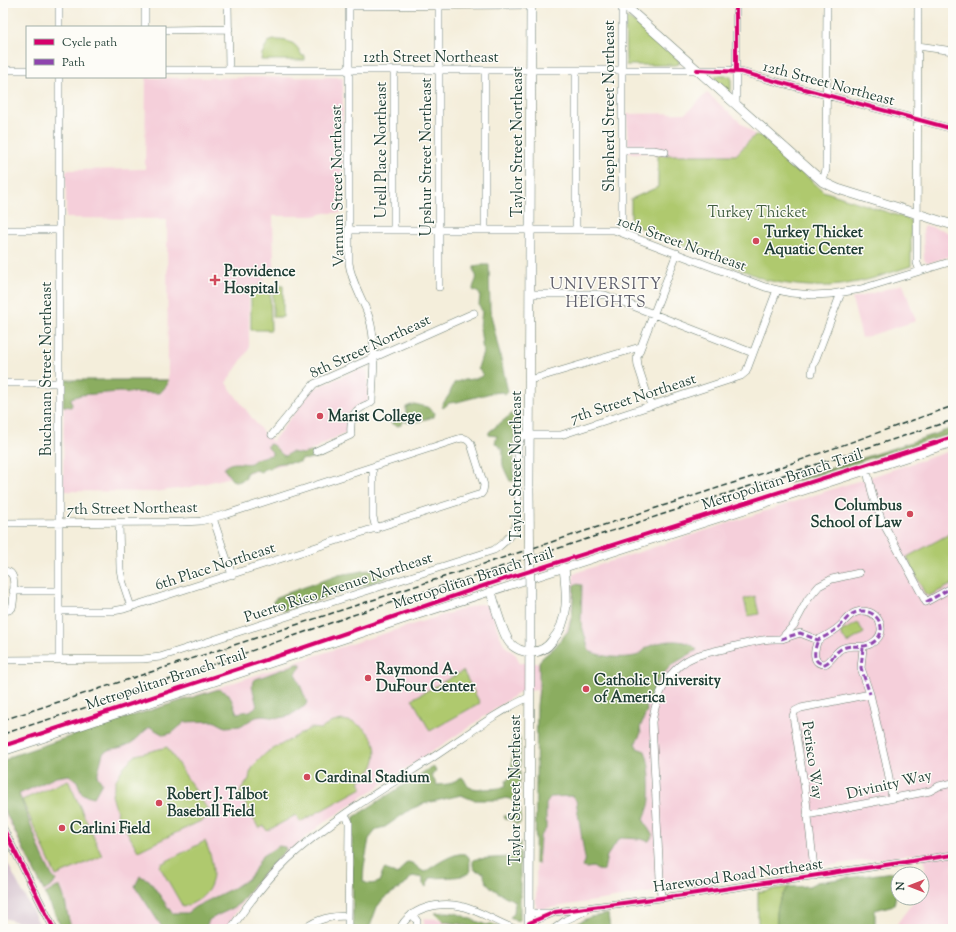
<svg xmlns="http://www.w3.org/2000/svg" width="956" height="932" viewBox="0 0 956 932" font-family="'Sorts Mill Goudy',serif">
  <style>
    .built { fill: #f5cfda }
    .industrial { fill: #d1bdcb }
    .green { fill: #afc96e; stroke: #678351 }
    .forest { fill: #8bad61; stroke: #55754a }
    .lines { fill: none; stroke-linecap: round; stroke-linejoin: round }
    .minor-casing { stroke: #6a7b6e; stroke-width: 8 }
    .major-casing { stroke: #6a7b6e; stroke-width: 10 }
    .minor { stroke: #fff; stroke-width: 7 }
    .major { stroke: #fff; stroke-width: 9 }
    .rail { stroke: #1f3d34; stroke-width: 1.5; stroke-dasharray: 6 3; stroke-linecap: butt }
    .major-bridge-casing { stroke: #6a7b6e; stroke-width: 10; stroke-linecap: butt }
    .major-bridge { stroke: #fff; stroke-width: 9 }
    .quiet { stroke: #8e44ad; stroke-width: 3; stroke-dasharray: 6 3; stroke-linecap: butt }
    .cycleway-casing { stroke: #fdfcf7; stroke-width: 6 }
    .cycleway { stroke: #d6006c; stroke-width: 4 }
    .poi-dot { fill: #d1495b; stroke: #fdfcf7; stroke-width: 1.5 }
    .labels { text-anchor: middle; stroke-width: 3; stroke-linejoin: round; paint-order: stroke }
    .street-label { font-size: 15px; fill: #1f3d34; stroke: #fdfcf7 }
    .park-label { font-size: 15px; fill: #436042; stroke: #fdfcf7 }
    .poi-label { font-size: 15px; font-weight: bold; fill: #1f3d34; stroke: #fdfcf7; text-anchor: start }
    .neighbourhood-label { font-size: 16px; letter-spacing: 1px; fill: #60606c; stroke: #fdfcf7 }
  </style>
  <rect width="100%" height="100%" fill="#fdfcf7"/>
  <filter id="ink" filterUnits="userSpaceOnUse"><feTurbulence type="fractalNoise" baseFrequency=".025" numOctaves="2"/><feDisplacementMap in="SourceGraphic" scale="8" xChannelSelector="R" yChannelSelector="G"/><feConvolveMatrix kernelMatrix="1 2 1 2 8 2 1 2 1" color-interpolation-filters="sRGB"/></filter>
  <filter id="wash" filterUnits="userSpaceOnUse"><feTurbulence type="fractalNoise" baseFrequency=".012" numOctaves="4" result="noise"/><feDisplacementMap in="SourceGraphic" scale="16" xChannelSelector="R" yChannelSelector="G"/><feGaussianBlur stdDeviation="0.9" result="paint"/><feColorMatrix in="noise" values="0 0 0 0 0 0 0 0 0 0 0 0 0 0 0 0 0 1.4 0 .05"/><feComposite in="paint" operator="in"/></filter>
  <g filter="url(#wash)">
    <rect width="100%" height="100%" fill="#f4eedb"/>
    <path class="built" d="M343 77 342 213H325L314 216H273L274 267 264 274V285L249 286V349L226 383 264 434 270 438 272 442 313 389 362 368 368 372V401L356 406 349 413 346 423V432L285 464 186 488 153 492 63 491 64 380 168 379 167 219 66 218V170L145 169 146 78Z
      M707 93 755 135 736 155H658L653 153H628L627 114 686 113Z
      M925 225 945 231 953 235V255L929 263 925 261 924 259 923 227Z
      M903 284 916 321 862 338 852 299Z
      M953 450V929H893L916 898H922L925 864 922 853 802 869 536 910 537 690 519 692 472 725 323 823 288 852 264 876 245 899 225 929H62L3 811V761L37 747 363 640 479 604 486 605 492 612 499 634 505 646 516 655 520 663H537L556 646 564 636 571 615 573 582 574 574 581 571Z
      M424 918 462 921 498 929H424Z"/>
    <path class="industrial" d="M3 855 42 929 3 918Z"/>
    <path class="green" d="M627 18 649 32 679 60V64L676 65H626L625 19Z
      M274 40C289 40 296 42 302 56H305V60H261L262 54 268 42Z
      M716 76H729L731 77V91L728 92 715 80Z
      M755 135 762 136 823 191 908 219 911 221V266C892 272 872 280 852 283 824 289 794 286 766 280L631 224V199L658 187V155H736Z
      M273 286H283V317H273Z
      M251 287H270L271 330H251Z
      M953 532V584L929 596 925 594 907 557Z
      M755 596 759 614 748 616 744 599Z
      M858 623 864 633 847 643 840 632Z
      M463 671 480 703 430 731 412 699Z
      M342 720C366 722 384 744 372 768 369 773 364 777 359 781L362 788 300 822 296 815 267 831 264 826 260 828 258 827 240 794 241 790 249 779 250 773 254 765 266 753 311 728 321 729 330 723Z
      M167 747 208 810 207 818 138 851 118 816 112 795 116 780 124 766 136 755Z
      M68 780 102 856 56 876 22 800Z
      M205 841C218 870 218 896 183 907L160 867 161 864Z
      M789 887C777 900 776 912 777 929H758V892Z"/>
    <path class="forest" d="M481 265H489L490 310 508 392 505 394 502 392 491 393 457 402 449 403 443 408 442 405 449 395 454 383C464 378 477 381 483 375L478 368 483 352 480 327 482 311 479 305 480 295 479 293 473 290C473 282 480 279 474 272V267Z
      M64 380H168L167 385 160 393 119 392 81 395 71 398 72 405 71 407 63 406Z
      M414 404 427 407 435 413 434 417 422 420 421 421 410 423 403 421 401 425 398 426 392 424 391 422 395 416 400 414 402 416 406 415V407Z
      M514 412 517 413 519 416 514 439V481H510C509 479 503 467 503 465 502 460 503 455 503 450L495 443 497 436 489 435V432Z
      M953 428V433L952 434C897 448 844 468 789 483V482L792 481 903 445Z
      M270 444C277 446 279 454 285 456L291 452 302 454 311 452 315 454 328 451V452C324 458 319 458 312 458 308 459 307 460 302 459L300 462C292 463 284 462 277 464 272 466 269 469 264 469L261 472C255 469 251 470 246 473V478L238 482 232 480 224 469C230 459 243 465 251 463 253 462 254 460 256 459 261 457 267 456 272 455V452L268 448V445Z
      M368 570H377L390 574 389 576 384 579 283 611 280 606 275 608 271 607 274 600 282 595 339 575Z
      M576 584 582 585 581 622 589 651C602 657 621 659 635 656 641 655 643 650 648 647 660 640 688 637 697 650L673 664 666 671 657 682 650 700 646 705 647 710 640 728 641 733 636 742 637 748 645 751C650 762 651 786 650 798 650 805 647 813 643 819 647 825 648 830 653 835L649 841H647L641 839 621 838 618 840 607 856 604 870C599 871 597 870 593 867L587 868 582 867 585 859 576 800 572 796 551 797 546 804V829L540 837 538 864 535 863 537 706 539 688V662L541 659 555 647 568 631 572 615 574 585Z
      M297 664H301V667L296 673V675L307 702 305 706 289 716 279 718 262 716 256 717 240 726 225 727 214 721 185 722 172 733 164 735 150 727C142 732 136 742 127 745 120 749 109 748 103 753L97 776 102 783 94 797 82 794 77 781 69 775 56 777 19 794 42 855 52 876 56 880 53 885 44 891 3 807V762L12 756 113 722 219 689 229 694 237 713 250 711 257 706 252 686 253 681 256 679Z
      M513 734 520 737V778L518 799 521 812 520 823 516 824 513 820 505 819 504 816H513L515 814V804L511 799 506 798 498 800H473L461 795 423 804 411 809 385 827 377 829 369 839 364 866 363 881C368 885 373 884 379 882L383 871 385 869 397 875 407 862C415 862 418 870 425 872 432 867 460 847 468 856 471 860 469 867 470 872 463 879 440 877 430 878L426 887 423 884V878L412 876 405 885 384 898 377 907 369 929H353L352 836 354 817 433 766 436 771 431 775 437 785 449 784 462 777C465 779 466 785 469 787 475 790 498 789 505 787L506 781 511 776Z
      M518 842H520V920L517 921 510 917 514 914 515 901C507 897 488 889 485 879 484 877 484 875 484 873L475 870 473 866V860L476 859 510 857 513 855Z
      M279 846 285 847 286 849V850L261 876 240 903 231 909 212 918 209 920 205 929H162V927L135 886 140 876 149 880 172 913H187L195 907 235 887 248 879 253 873 262 856Z
      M908 870 912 871 913 874H898V893L896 895 894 905 875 910V923L873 929H777C776 913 777 899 789 887L809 886 817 882Z
      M57 887H60C67 901 66 915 72 929H62L45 894Z
      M447 912 456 913 486 925 492 924 503 929H476L461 924 444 922 435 913Z
      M608 914 610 929H564L590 917Z"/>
  </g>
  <g filter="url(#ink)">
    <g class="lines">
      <defs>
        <path id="minor" d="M59 3V27
          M145 3V27
          M228 3 229 70
          M439 3V287
          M622 3V232
          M736 3V105
          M918 3 917 263 920 271
          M349 6 531 5
          M165 30 229 29
          M918 46 953 51
          M3 70H27
          M165 70H729L741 72 953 129
          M394 70V229
          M485 70V230
          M59 77V660
          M622 150H653L665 152
          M823 182 826 169V162L827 3
          M3 230H59
          M348 230H614L765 287 791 293 813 295 832 294 861 289 953 261
          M576 230V70
          M530 294H595L605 295 753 353
          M812 373 813 366 841 293
          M530 380 640 347
          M3 383H59
          M651 406 638 366 637 357 677 253
          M272 435 314 384 474 313
          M316 451 351 435C350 422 351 412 364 406 368 404 370 404 372 401 373 374 377 343 369 317 363 299 351 282 349 263V3
          M373 467V517L376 529
          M867 471 873 497 882 521 904 561 926 602 953 587
          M213 518 232 575
          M3 523 182 522 201 521 227 514 458 439C464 437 468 439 471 444L484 485 483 491 481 494 124 609 113 611H59
          M119 523 120 569 122 580 131 607
          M3 571C6 571 10 571 12 575 15 580 14 602 12 608L9 610 3 611
          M13 591H59
          M782 639 800 633 818 640C826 636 834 632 841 625 846 620 849 614 857 612 875 606 890 629 875 641 863 651 855 643 843 648 835 651 833 660 825 664 811 664 814 650 818 640
          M863 648 861 668 870 694
          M3 660 143 659 160 657 494 550C505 543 514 533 518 519V446L521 437 524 435H561L741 376 746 372 777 290
          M3 752 406 619 953 443
          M345 814 349 822 348 929
          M807 815 930 791 939 786 953 783
          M3 828 54 929
          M815 876 804 783 793 716 795 711 801 708 870 694 888 772 892 798
          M661 898 652 722C656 696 669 666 696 656 708 652 720 650 732 647 749 643 764 638 781 639L794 625 808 599 819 586 832 579 859 573
          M529 913H549
          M412 914 417 921V929
          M529 923 555 912 563 911 683 895 953 855
          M231 929C248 904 266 880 288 859 331 819 383 789 432 758 464 737 495 713 529 697
          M304 929C318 918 332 916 348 916
          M400 929C404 919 415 911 425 908 462 896 483 917 515 929
          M554 929 566 920 585 911"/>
        <path id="major" d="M622 3 823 182 838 189 953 225
          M3 5 4 3
          M529 488 531 3
          M491 592C495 605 502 633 510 643 515 649 524 652 532 652 541 652 547 648 552 641 570 621 567 593 564 568
          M529 929 530 602"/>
      </defs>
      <use href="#minor" class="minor-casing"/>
      <use href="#major" class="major-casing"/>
      <use href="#minor" class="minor"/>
      <use href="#major" class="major"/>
      <path class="rail" d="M3 720 764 473 953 406
        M3 734 143 689 353 615 953 420"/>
      <defs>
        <path id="major-bridge" d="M529 488 530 602"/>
      </defs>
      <use href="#major-bridge" class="major-bridge-casing"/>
      <use href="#major-bridge" class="major-bridge"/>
      <path class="quiet" d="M926 602 953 587
        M781 639 800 633 818 640C826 636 834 632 841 625 846 620 849 614 857 612 875 606 890 629 875 641 863 651 855 643 843 648 835 651 833 660 825 664 811 664 814 650 818 640
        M863 648 861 668 870 694"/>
      <defs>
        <path id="cycleway" d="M736 3V71
          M697 70 741 72 953 129
          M3 746 299 649 489 584 953 437
          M3 828 54 929
          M529 923 555 912 563 911 683 895 953 855"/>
      </defs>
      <use href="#cycleway" class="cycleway-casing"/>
      <use href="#cycleway" class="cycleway"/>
    </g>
  </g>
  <g class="poi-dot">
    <circle cx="756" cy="241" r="4"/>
    <path d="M213 274h4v4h4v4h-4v4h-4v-4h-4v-4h4z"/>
    <circle cx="320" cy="416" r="4"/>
    <circle cx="910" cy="514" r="4"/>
    <circle cx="368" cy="678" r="4"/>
    <circle cx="586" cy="689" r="4"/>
    <circle cx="307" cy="777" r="4"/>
    <circle cx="159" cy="803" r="4"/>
    <circle cx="62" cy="828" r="4"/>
  </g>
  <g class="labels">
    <g class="street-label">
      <text x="431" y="62">12th Street Northeast</text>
      <text transform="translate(829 83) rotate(15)" y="5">12th Street Northeast</text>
      <text transform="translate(609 106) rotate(-90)" y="5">Shepherd Street Northeast</text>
      <text transform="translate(517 142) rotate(-90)" y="5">Taylor Street Northeast</text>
      <text transform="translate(381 150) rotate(-90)" y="5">Urell Place Northeast</text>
      <text transform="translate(426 157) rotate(-90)" y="5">Upshur Street Northeast</text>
      <text transform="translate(337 186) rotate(-91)" y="5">Varnum Street Northeast</text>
      <text transform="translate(682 243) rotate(20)" y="5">10th Street Northeast</text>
      <text transform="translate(370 346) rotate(-25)" y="5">8th Street Northeast</text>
      <text transform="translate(46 369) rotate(-90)" y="5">Buchanan Street Northeast</text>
      <text transform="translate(633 398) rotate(-18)" y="5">7th Street Northeast</text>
      <text transform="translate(516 466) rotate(-90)" y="5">Taylor Street Northeast</text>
      <text transform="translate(782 479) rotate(-18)" y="5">Metropolitan Branch Trail</text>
      <text transform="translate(132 508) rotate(-1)" y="5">7th Street Northeast</text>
      <text transform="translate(215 566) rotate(-18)" y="5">6th Place Northeast</text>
      <text transform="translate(473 578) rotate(-18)" y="5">Metropolitan Branch Trail</text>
      <text transform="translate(338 587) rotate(-18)" y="5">Puerto Rico Avenue Northeast</text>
      <text transform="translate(166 679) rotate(-18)" y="5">Metropolitan Branch Trail</text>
      <text transform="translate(813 760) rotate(82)" y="5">Perisco Way</text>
      <text transform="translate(889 784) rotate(-13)" y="5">Divinity Way</text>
      <text transform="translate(515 790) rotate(-90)" y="5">Taylor Street Northeast</text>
      <text transform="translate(738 875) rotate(-8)" y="5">Harewood Road Northeast</text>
    </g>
    <g class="park-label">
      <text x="757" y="217">Turkey Thicket</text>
    </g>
    <g class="poi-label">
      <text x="764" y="237">Turkey Thicket<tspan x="764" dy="17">Aquatic Center</tspan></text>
      <text x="224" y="276">Providence<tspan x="224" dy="17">Hospital</tspan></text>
      <text x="328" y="421">Marist College</text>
      <text x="902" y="510" text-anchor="end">Columbus<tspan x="902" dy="17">School of Law</tspan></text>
      <text x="376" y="674">Raymond A.<tspan x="376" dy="17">DuFour Center</tspan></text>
      <text x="594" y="685">Catholic University<tspan x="594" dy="17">of America</tspan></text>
      <text x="315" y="782">Cardinal Stadium</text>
      <text x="167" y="799">Robert J. Talbot<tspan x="167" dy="17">Baseball Field</tspan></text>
      <text x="70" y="833">Carlini Field</text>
    </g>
    <g class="neighbourhood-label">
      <text x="606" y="289">UNIVERSITY<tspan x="606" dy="18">HEIGHTS</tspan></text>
    </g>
  </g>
  <rect width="956" height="932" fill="none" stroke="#fdfcf7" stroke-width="16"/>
  <rect x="26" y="26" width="140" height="52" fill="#fdfcf7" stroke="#a4b0a9"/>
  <rect x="34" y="39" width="20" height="6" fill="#d6006c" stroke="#a4b0a9"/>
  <text x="62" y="46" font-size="12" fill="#1f3d34">Cycle path</text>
  <rect x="34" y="59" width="20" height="6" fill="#8e44ad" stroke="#a4b0a9"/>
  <text x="62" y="66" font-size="12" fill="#1f3d34">Path</text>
  <g transform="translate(910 886) rotate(270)"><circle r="19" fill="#fdfcf7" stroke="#a4b0a9"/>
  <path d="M0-3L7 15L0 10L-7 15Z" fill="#d1495b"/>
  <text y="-6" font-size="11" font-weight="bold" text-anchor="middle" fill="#1f3d34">N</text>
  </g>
</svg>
